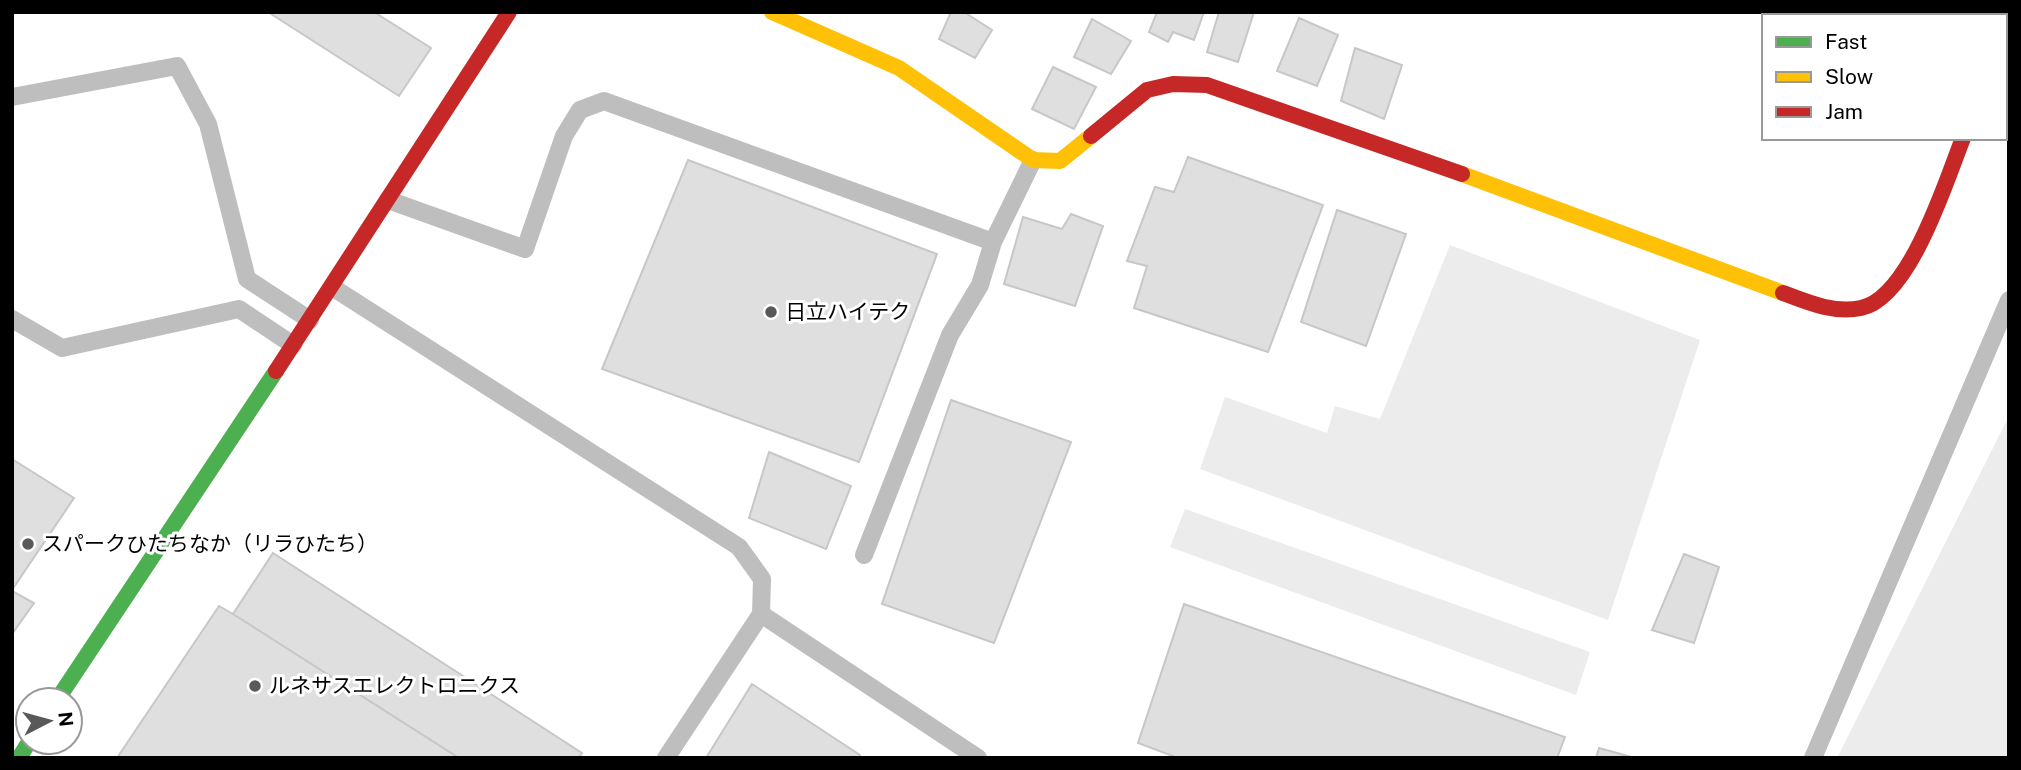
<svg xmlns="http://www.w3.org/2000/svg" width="2021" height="770" viewBox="0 0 2021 770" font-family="'Public Sans','Noto Sans JP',sans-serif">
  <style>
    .green { fill: #ececec }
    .building { fill: #dfdfdf; stroke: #c7c7c7; stroke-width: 2 }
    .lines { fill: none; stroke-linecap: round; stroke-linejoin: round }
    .lane { stroke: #bebebe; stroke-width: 18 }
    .street { stroke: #bebebe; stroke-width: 37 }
    .fast { stroke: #4caf50; stroke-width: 16 }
    .slow { stroke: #ffc107; stroke-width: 16 }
    .jam { stroke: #c62828; stroke-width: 16 }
    .poi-dot { fill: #595959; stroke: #fff; stroke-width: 2.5 }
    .labels { text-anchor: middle; stroke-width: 6; stroke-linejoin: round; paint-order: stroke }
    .poi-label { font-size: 21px; fill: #000; stroke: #fff; text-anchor: start }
  </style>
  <rect width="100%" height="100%" fill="#fff"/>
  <path class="green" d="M1450 245 1700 340 1608 620 1200 469 1225 397 1327 433 1335 406 1380 419Z
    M2009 416V758H1837Z
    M1185 509 1590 652 1576 695 1170 547Z"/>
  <path class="building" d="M268 12H374L431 48 399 96Z
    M951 12H964L992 30 975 58 939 39Z
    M1157 12H1204L1194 40 1173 32 1168 42 1149 32Z
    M1219 12H1254L1238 62 1207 52Z
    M1299 18 1338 35 1317 86 1277 71Z
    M1092 19 1131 41 1111 74 1074 57Z
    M1355 48 1402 65 1384 119 1341 101Z
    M1053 67 1096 87 1074 129 1032 109Z
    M1188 157 1323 205 1268 352 1134 308 1147 266 1127 261 1155 187 1174 192Z
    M688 160 937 254 859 462 602 369Z
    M1337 210 1406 234 1366 346 1301 322Z
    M1071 214 1103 226 1075 306 1004 284 1023 217 1062 229Z
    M951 400 1071 442 994 643 882 604Z
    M769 452 851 486 826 549 749 518Z
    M12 459 74 498 12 590Z
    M273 553 582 753 579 758H459L233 614Z
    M1684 554 1719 567 1694 643 1652 630Z
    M12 591 34 603 12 634Z
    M1184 604 1565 737 1557 758H1178L1138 743Z
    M219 606 233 614 459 758H117Z
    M752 684 860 755 858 758H706Z
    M1599 748 1635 758H1596Z"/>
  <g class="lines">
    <path class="lane" d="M12 97 177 66 208 124 247 279 310 320
      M388 200 525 249 564 136 580 110 604 101 993 242
      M332 287 739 547 762 579 761 614 666 758
      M12 319 62 348 239 309 293 345
      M864 555 950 335 980 285 993 242 1033 160
      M761 614 978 758
      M1813 758 2009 300"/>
    <path class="street" d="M2005 39 2009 31"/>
    <path class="fast" d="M57 700 276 371
      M19 758 29 742"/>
    <path class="slow" d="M772 12 899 68 1033 160 1060 161 1091 136
      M1462 174 1783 293"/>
    <path class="jam" d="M1091 136 1147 90 1173 84 1207 85 1462 174
      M1783 293C1807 302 1834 314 1861 308 1910 298 1946 181 1963 138
      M276 371 509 12"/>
  </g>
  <g class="poi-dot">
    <circle cx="771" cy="312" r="7"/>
    <circle cx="28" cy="544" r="7"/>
    <circle cx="255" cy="686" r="7"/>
  </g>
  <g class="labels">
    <g class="poi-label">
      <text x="785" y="319">日立ハイテク</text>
      <text x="42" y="551">スパークひたちなか（リラひたち）</text>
      <text x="269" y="693">ルネサスエレクトロニクス</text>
    </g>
  </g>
  <rect width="2021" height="770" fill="none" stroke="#000000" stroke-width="28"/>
  <rect x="1762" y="14" width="245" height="126" fill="#ffffff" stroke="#999999" stroke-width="2"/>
  <rect x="1776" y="37" width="35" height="10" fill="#4caf50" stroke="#999999" stroke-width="2"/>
  <text x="1825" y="49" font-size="21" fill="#000000">Fast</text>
  <rect x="1776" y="72" width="35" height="10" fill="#ffc107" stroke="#999999" stroke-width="2"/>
  <text x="1825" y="84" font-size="21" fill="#000000">Slow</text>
  <rect x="1776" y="107" width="35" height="10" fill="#c62828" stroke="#999999" stroke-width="2"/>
  <text x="1825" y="119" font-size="21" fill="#000000">Jam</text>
  <g transform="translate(49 721) rotate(84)"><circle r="33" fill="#ffffff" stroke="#999999" stroke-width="2"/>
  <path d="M0-5L12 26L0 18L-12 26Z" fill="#595959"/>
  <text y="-10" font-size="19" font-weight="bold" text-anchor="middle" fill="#000000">N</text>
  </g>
</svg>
